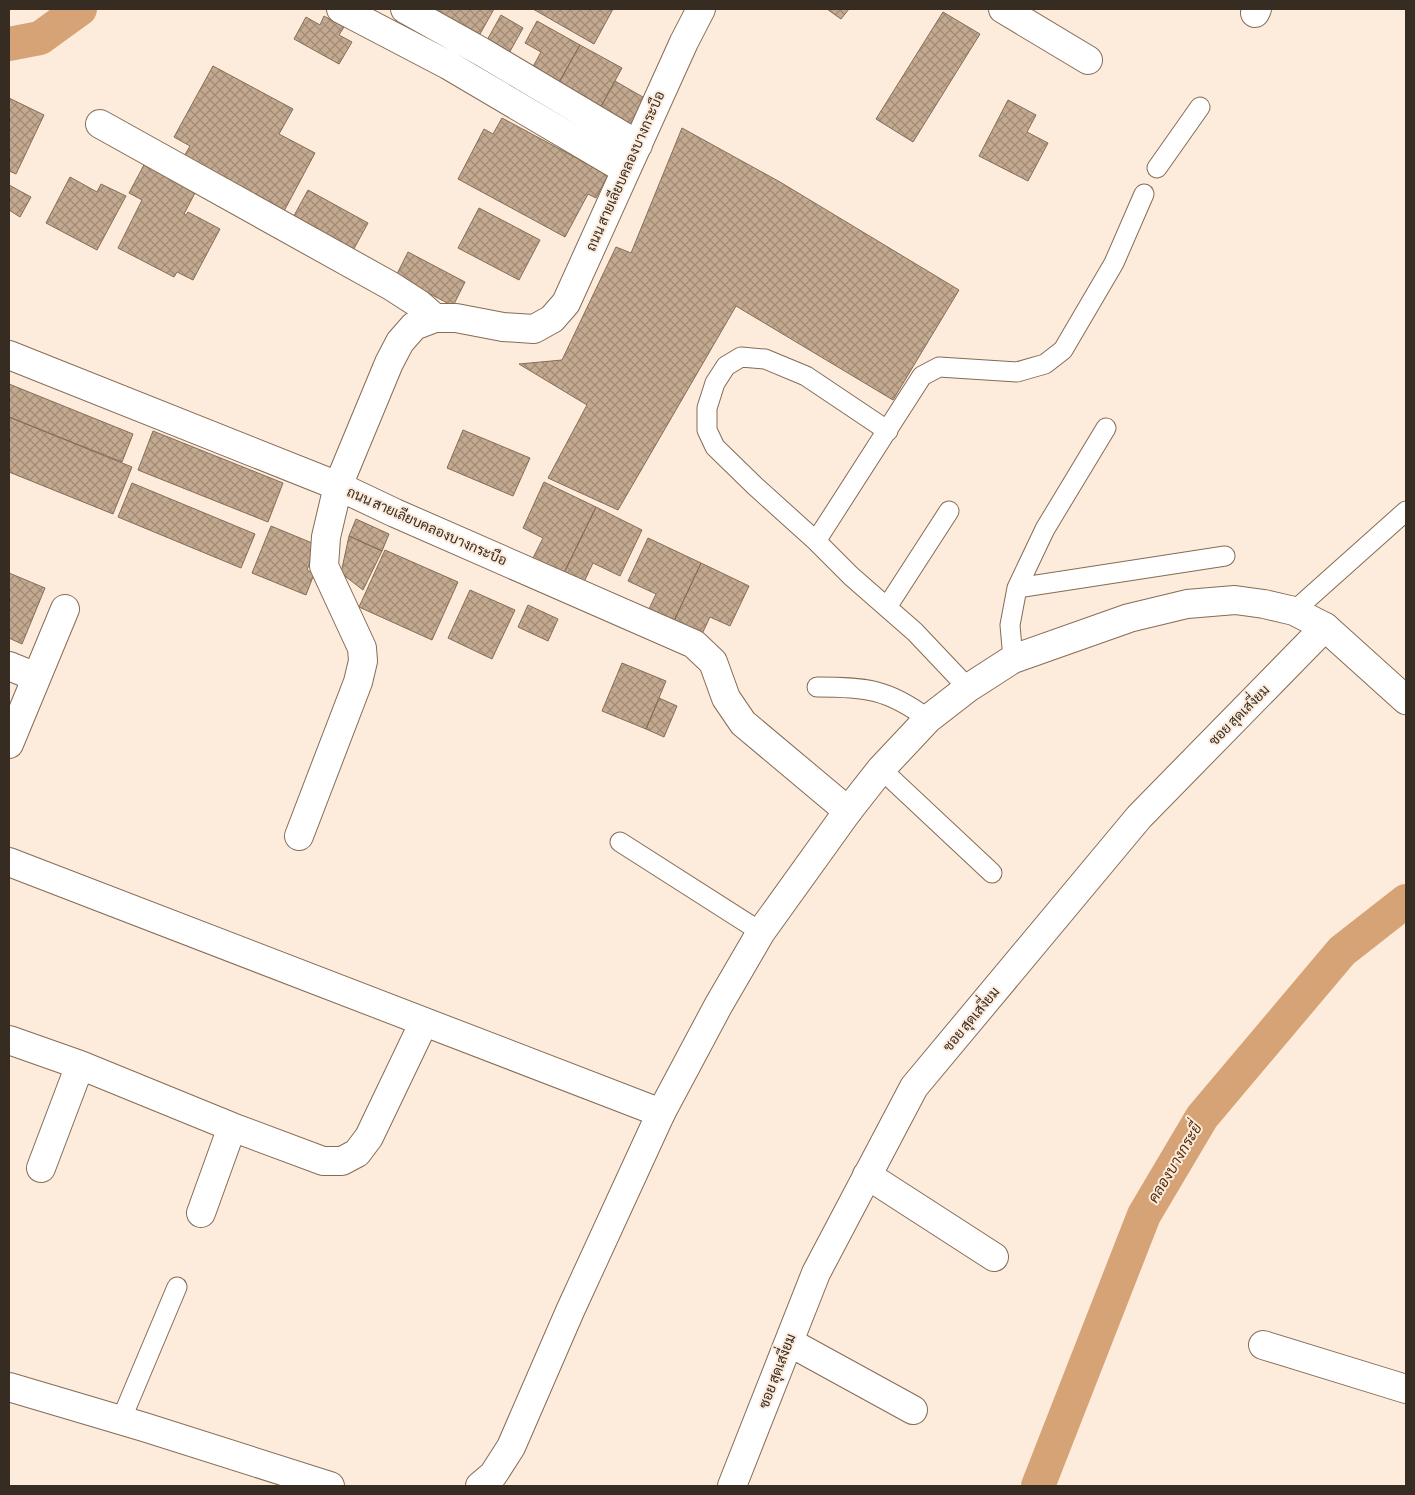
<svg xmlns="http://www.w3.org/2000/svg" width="1415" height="1495" viewBox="0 0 1415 1495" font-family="'Sofia Sans Condensed',Sarabun,sans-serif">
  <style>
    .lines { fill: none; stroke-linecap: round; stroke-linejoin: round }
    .canal { stroke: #d5a375; stroke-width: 34 }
    .building { fill: url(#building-cross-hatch); stroke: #866d57 }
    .lane-casing { stroke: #856c55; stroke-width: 21 }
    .street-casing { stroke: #856c55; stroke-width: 30 }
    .secondary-casing { stroke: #856c55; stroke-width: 30 }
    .lane { stroke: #fff; stroke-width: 19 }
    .street { stroke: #fff; stroke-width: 28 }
    .secondary { stroke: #fff; stroke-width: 28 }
    .labels { text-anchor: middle; stroke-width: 4; stroke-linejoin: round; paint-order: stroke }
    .street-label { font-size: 14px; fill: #372c22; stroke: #fdebdc }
    .water-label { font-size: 15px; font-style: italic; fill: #512f0b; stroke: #fdebdc }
  </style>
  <defs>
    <pattern id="building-cross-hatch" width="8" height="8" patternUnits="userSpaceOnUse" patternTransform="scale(1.25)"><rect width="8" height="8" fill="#c4a991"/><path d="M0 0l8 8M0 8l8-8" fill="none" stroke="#a08a76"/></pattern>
  </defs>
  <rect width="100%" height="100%" fill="#fdebdc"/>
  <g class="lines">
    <path class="canal" d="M9 44 40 38 80 9
      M1038 1486 1144 1215 1202 1117 1342 951 1406 901"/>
  </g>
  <path class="building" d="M437 9H494L480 34 436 10Z
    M533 9H613L594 44Z
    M827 9H849L841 19Z
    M943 12 980 34 913 142 876 119Z
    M501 15 523 28 508 55 486 42Z
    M324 16 344 27 339 35 352 42 339 64 294 39 306 17 320 25Z
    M537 21 580 45 557 86 530 72 541 52 525 43Z
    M580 45 622 68 599 110 557 86Z
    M213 66 293 109 279 134 315 153 283 213 182 160 190 146 174 137Z
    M615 81 648 100 630 133 597 114Z
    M9 98 44 115 16 174 9 171Z
    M1008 100 1036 115 1027 132 1048 143 1028 181 979 156Z
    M502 118 608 175 596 198 588 194 565 237 458 179 484 129 493 134Z
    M682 128 780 182 959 290 893 400 736 306 618 510 548 478 587 405 519 364 562 360 616 247 631 253Z
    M145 163 196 191 184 214 186 215 188 212 220 229 193 280 177 272 174 277 118 248 142 200 129 193Z
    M70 177 97 192 101 184 126 196 97 250 46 223Z
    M9 185 31 197 20 217 9 210Z
    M308 190 368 223 350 256 290 223Z
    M479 208 540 240 519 280 458 248Z
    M408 252 465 282 453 306 396 276Z
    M9 384 133 434 122 462 9 417Z
    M9 417 132 467 113 514 9 472Z
    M463 430 530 458 513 496 447 468Z
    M153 431 283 483 268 522 138 470Z
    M544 482 596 507 564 573 533 558 543 538 523 528Z
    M132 483 255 534 241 568 118 517Z
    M596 507 642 530 620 576 593 563 584 582 564 573Z
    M356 519 389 534 382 551 349 536Z
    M271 526 317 545 307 570 314 574 306 595 252 573Z
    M349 536 382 551 363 590 341 573Z
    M648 538 701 563 674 621 649 609 656 594 628 581Z
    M385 550 458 582 432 640 359 607Z
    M701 563 749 586 730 626 710 617 702 634 674 621Z
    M9 573 45 588 22 644 9 638Z
    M470 590 515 610 492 659 448 638Z
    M528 605 558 619 548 641 518 627Z
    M622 663 666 681 646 729 602 711Z
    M659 698 677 706 664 737 646 729Z"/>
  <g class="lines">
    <defs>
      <path id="lane" d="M1157 168 1200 107
        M888 431 806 376 765 359 741 357 726 366 715 383 707 408V430L715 447 755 486 816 541 851 576 915 632 968 688
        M816 541 922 376 939 367 1017 372 1045 364 1063 350 1114 263 1144 194
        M1017 588 1225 556
        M887 607 949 511
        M1294 611 1406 511
        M1013 659 1010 625 1017 588 1045 529 1106 428
        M817 687C866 687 888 689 928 719
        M881 769 992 873
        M620 842 761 932
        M121 1420 177 1287"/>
      <path id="street" d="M341 9 448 65 626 170
        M405 9 482 52 638 145
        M701 9 684 42 566 303 552 319 534 329 503 327 456 318H435L414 326 400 342 389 363 338 486 395 513 694 644 713 662 726 698 743 723 848 811
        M1003 9 1088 60
        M1255 13 1257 9
        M100 124 391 286 419 304 435 318
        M9 355 338 486 326 537 324 566 362 648 363 661 358 682 299 836
        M9 666 36 677
        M9 744 65 609
        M9 862 661 1113
        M9 1040 80 1065 232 1127 323 1161H342L357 1153 369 1137 424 1022
        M41 1168 80 1065
        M867 1175 994 1257
        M201 1213 232 1127
        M789 1342 913 1410
        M1263 1345 1406 1389
        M732 1486 816 1273 914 1087 1139 817 1325 627"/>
      <path id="secondary" d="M9 1387 144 1427 330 1486
        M480 1486 493 1475 511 1447 570 1311 661 1113 718 1006 761 932 848 811 881 769 928 719 968 688 1013 659 1129 618 1187 604 1235 600 1264 604 1294 611 1325 627 1406 700"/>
    </defs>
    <use href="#lane" class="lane-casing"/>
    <use href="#street" class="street-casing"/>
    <use href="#secondary" class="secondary-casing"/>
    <use href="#lane" class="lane"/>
    <use href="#street" class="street"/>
    <use href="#secondary" class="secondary"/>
  </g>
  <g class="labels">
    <g class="street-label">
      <text transform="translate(625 171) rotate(-66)" y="5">ถนน สายเลียบคลองบางกระบือ</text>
      <text transform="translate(427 526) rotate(24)" y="5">ถนน สายเลียบคลองบางกระบือ</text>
      <text transform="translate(1239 715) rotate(-45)" y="5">ซอย สุดเสงี่ยม</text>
      <text transform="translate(971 1019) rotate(-50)" y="5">ซอย สุดเสงี่ยม</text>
      <text transform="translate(777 1371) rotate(-69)" y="5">ซอย สุดเสงี่ยม</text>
    </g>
    <g class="water-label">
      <text transform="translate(1175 1163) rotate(-59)" y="5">คลองบางกระยี่</text>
    </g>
  </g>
  <rect width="1415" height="1495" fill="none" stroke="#372c22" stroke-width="20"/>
</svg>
